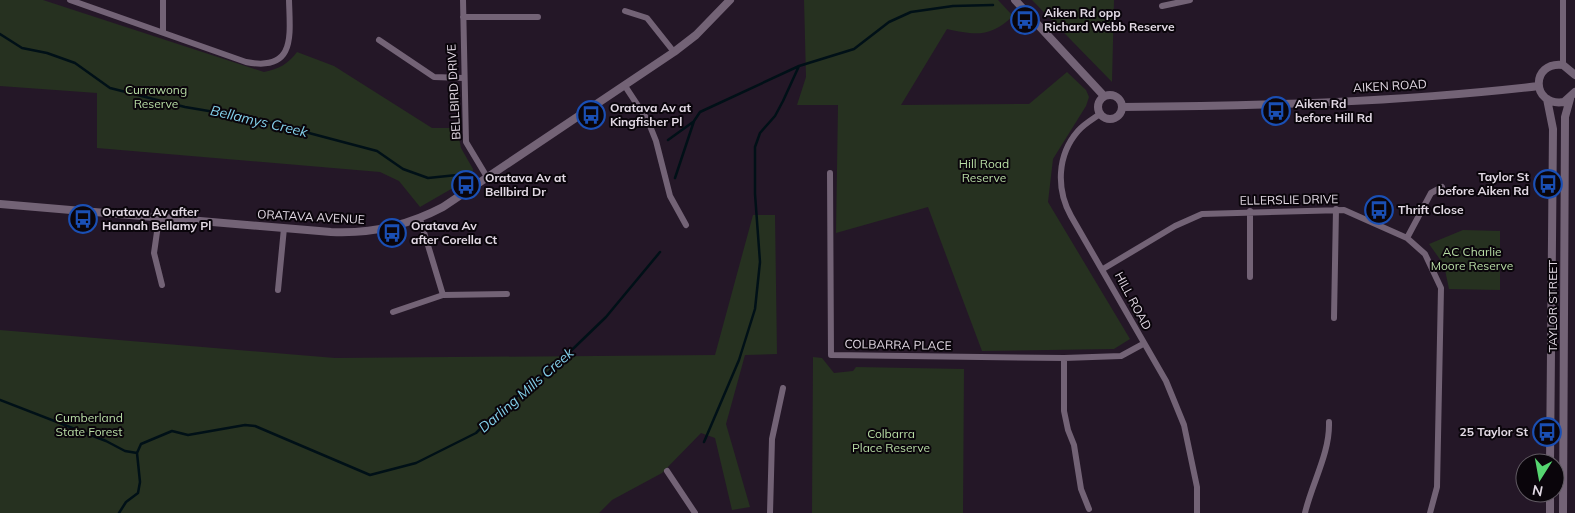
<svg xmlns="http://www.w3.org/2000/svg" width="1575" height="513" viewBox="0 0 1575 513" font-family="Mulish,sans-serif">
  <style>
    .green { fill: #263120 }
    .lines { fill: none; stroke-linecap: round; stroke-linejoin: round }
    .stream { stroke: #001017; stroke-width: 2.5 }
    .minor { stroke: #736376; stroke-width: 6 }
    .tertiary { stroke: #736376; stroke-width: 8 }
    .labels { text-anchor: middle; stroke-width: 4; stroke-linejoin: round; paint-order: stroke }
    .poi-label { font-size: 12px; font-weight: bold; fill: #e2d9e4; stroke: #0a050b; text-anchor: start }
    .street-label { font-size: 12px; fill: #e2d9e4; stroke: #0a050b }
    .park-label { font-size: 12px; fill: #b8dda5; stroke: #0a050b }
    .water-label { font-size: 14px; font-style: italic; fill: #83d0ea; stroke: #0a050b }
  </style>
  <rect width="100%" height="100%" fill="#241727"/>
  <path class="green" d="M0 0H43L264 72C279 69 288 64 297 52L334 66 432 128H457L461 148 473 169 472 177 420 207 399 181 380 172 97 148V93L0 86Z
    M804 0H998L1013 16C990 38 975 35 947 29L901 105 1029 104 1067 72 1086 90 1089 97 1086 106 1053 159 1048 202 1130 339 1114 349 982 351 928 207 836 233 838 105H797L806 77Z
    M1032 0H1114L1112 82Z
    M753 215H775L777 354 745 355 726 424 750 507 732 510 715 438 701 433 662 473 612 500 599 513H0V330L335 358 715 355Z
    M1463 230 1500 231V290L1449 289 1444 265 1429 244Z
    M813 357 822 358 834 373 853 371 856 367 964 369 963 513H812Z"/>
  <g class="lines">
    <path class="stream" d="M0 34 22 48 47 53 75 63 110 88 185 107 256 119 377 151 403 169 428 178 457 175 464 178
      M668 140 693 122
      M675 178 694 121 700 112 799 66 854 49 889 22 911 12 953 6 993 5
      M0 400 106 441 125 451 137 453
      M704 442 739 360 755 309 760 262 755 194V147L760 133 775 116 783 101 799 66
      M137 453 141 444 172 431 188 435 245 425 255 426 370 475 416 463 476 433 499 410 549 372 606 317 660 252
      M119 513 126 502 138 493 140 482 137 453"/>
    <path class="minor" d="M70 0 246 62C296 72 290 36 289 0
      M463 0 466 142 487 177
      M1563 0V65
      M1162 6 1190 0
      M625 11 647 18 674 52
      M463 17H538
      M163 32V0
      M379 40 434 77 463 78
      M625 86 648 121 656 141 670 196 686 225
      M1100 114C1093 119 1084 124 1078 131 1057 155 1056 189 1071 216L1166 381 1184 425 1197 487V513
      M830 173 831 355 1064 358 1121 356 1143 344
      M159 218 154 253 162 285
      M420 219 443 295
      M1407 238 1431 193 1442 187
      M1103 269 1175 226 1202 214 1344 210 1407 238 1425 254 1441 288 1437 487 1430 513
      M1250 277V211
      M278 290 284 228
      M393 312 443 295 507 294
      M1334 318 1336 209
      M1064 358V411L1068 430 1074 445 1081 489 1089 509
      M667 471 695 513
      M770 513 772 439 783 388
      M1305 513C1312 483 1330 453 1329 422"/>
    <path class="tertiary" d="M1015 0 1104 96
      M1575 75 1563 65C1530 61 1531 107 1564 102L1575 92
      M1098 107a12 12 0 1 1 24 0a12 12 0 1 1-24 0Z
      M1547 99 1553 129 1550 463
      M1122 107C1260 106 1401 102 1539 86
      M0 204 331 232C372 234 407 226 443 207L674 52 696 35 730 0
      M1550 513V493
      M1563 513 1565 117 1570 99"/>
  </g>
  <defs>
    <symbol id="bus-ring" viewBox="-11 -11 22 22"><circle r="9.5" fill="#0a050b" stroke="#1a4fb4" stroke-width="1.5"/><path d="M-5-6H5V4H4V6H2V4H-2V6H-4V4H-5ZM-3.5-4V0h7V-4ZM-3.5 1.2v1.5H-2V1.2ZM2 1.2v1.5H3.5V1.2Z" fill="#1a4fb4"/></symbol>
  </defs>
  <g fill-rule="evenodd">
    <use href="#bus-ring" x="1009" y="4" width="32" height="32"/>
    <use href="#bus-ring" x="1260" y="95" width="32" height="32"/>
    <use href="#bus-ring" x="575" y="99" width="32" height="32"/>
    <use href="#bus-ring" x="1532" y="168" width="32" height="32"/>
    <use href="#bus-ring" x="450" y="169" width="32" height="32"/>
    <use href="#bus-ring" x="1363" y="194" width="32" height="32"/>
    <use href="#bus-ring" x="67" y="203" width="32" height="32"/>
    <use href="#bus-ring" x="376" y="217" width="32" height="32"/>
    <use href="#bus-ring" x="1531" y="416" width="32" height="32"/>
  </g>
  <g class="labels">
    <g class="poi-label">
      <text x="1044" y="17">Aiken Rd opp<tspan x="1044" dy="14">Richard Webb Reserve</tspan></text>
      <text x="1295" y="108">Aiken Rd<tspan x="1295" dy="14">before Hill Rd</tspan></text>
      <text x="610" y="112">Oratava Av at<tspan x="610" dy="14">Kingfisher Pl</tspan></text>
      <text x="1529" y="181" text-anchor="end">Taylor St<tspan x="1529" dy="14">before Aiken Rd</tspan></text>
      <text x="485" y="182">Oratava Av at<tspan x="485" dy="14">Bellbird Dr</tspan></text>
      <text x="1398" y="214">Thrift Close</text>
      <text x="102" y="216">Oratava Av after<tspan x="102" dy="14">Hannah Bellamy Pl</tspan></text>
      <text x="411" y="230">Oratava Av<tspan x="411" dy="14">after Corella Ct</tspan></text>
      <text x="1528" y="436" text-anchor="end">25 Taylor St</text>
    </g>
    <g class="street-label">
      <text transform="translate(1390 86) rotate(-3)" y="4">AIKEN ROAD</text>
      <text transform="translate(454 92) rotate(-93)" y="4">BELLBIRD DRIVE</text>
      <text transform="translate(1289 200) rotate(-1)" y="4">ELLERSLIE DRIVE</text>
      <text transform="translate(311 217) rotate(3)" y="4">ORATAVA AVENUE</text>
      <text transform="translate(1133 301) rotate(62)" y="4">HILL ROAD</text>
      <text transform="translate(1553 306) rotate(-90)" y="4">TAYLOR STREET</text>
      <text transform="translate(898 345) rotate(1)" y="4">COLBARRA PLACE</text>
    </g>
    <g class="park-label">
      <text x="156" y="94">Currawong<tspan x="156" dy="14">Reserve</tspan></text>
      <text x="984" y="168">Hill Road<tspan x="984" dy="14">Reserve</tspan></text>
      <text x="1472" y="256">AC Charlie<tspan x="1472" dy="14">Moore Reserve</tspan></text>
      <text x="89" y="422">Cumberland<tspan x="89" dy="14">State Forest</tspan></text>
      <text x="891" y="438">Colbarra<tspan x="891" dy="14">Place Reserve</tspan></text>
    </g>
    <g class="water-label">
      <text transform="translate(259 121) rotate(13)" y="5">Bellamys Creek</text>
      <text transform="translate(526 390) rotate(-41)" y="5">Darling Mills Creek</text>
    </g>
  </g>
  <g transform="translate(1540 478) rotate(191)"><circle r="24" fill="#0a050b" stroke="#605a62"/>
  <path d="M0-4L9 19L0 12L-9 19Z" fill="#56d671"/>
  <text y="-8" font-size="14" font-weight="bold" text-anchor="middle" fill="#e2d9e4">N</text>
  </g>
</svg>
